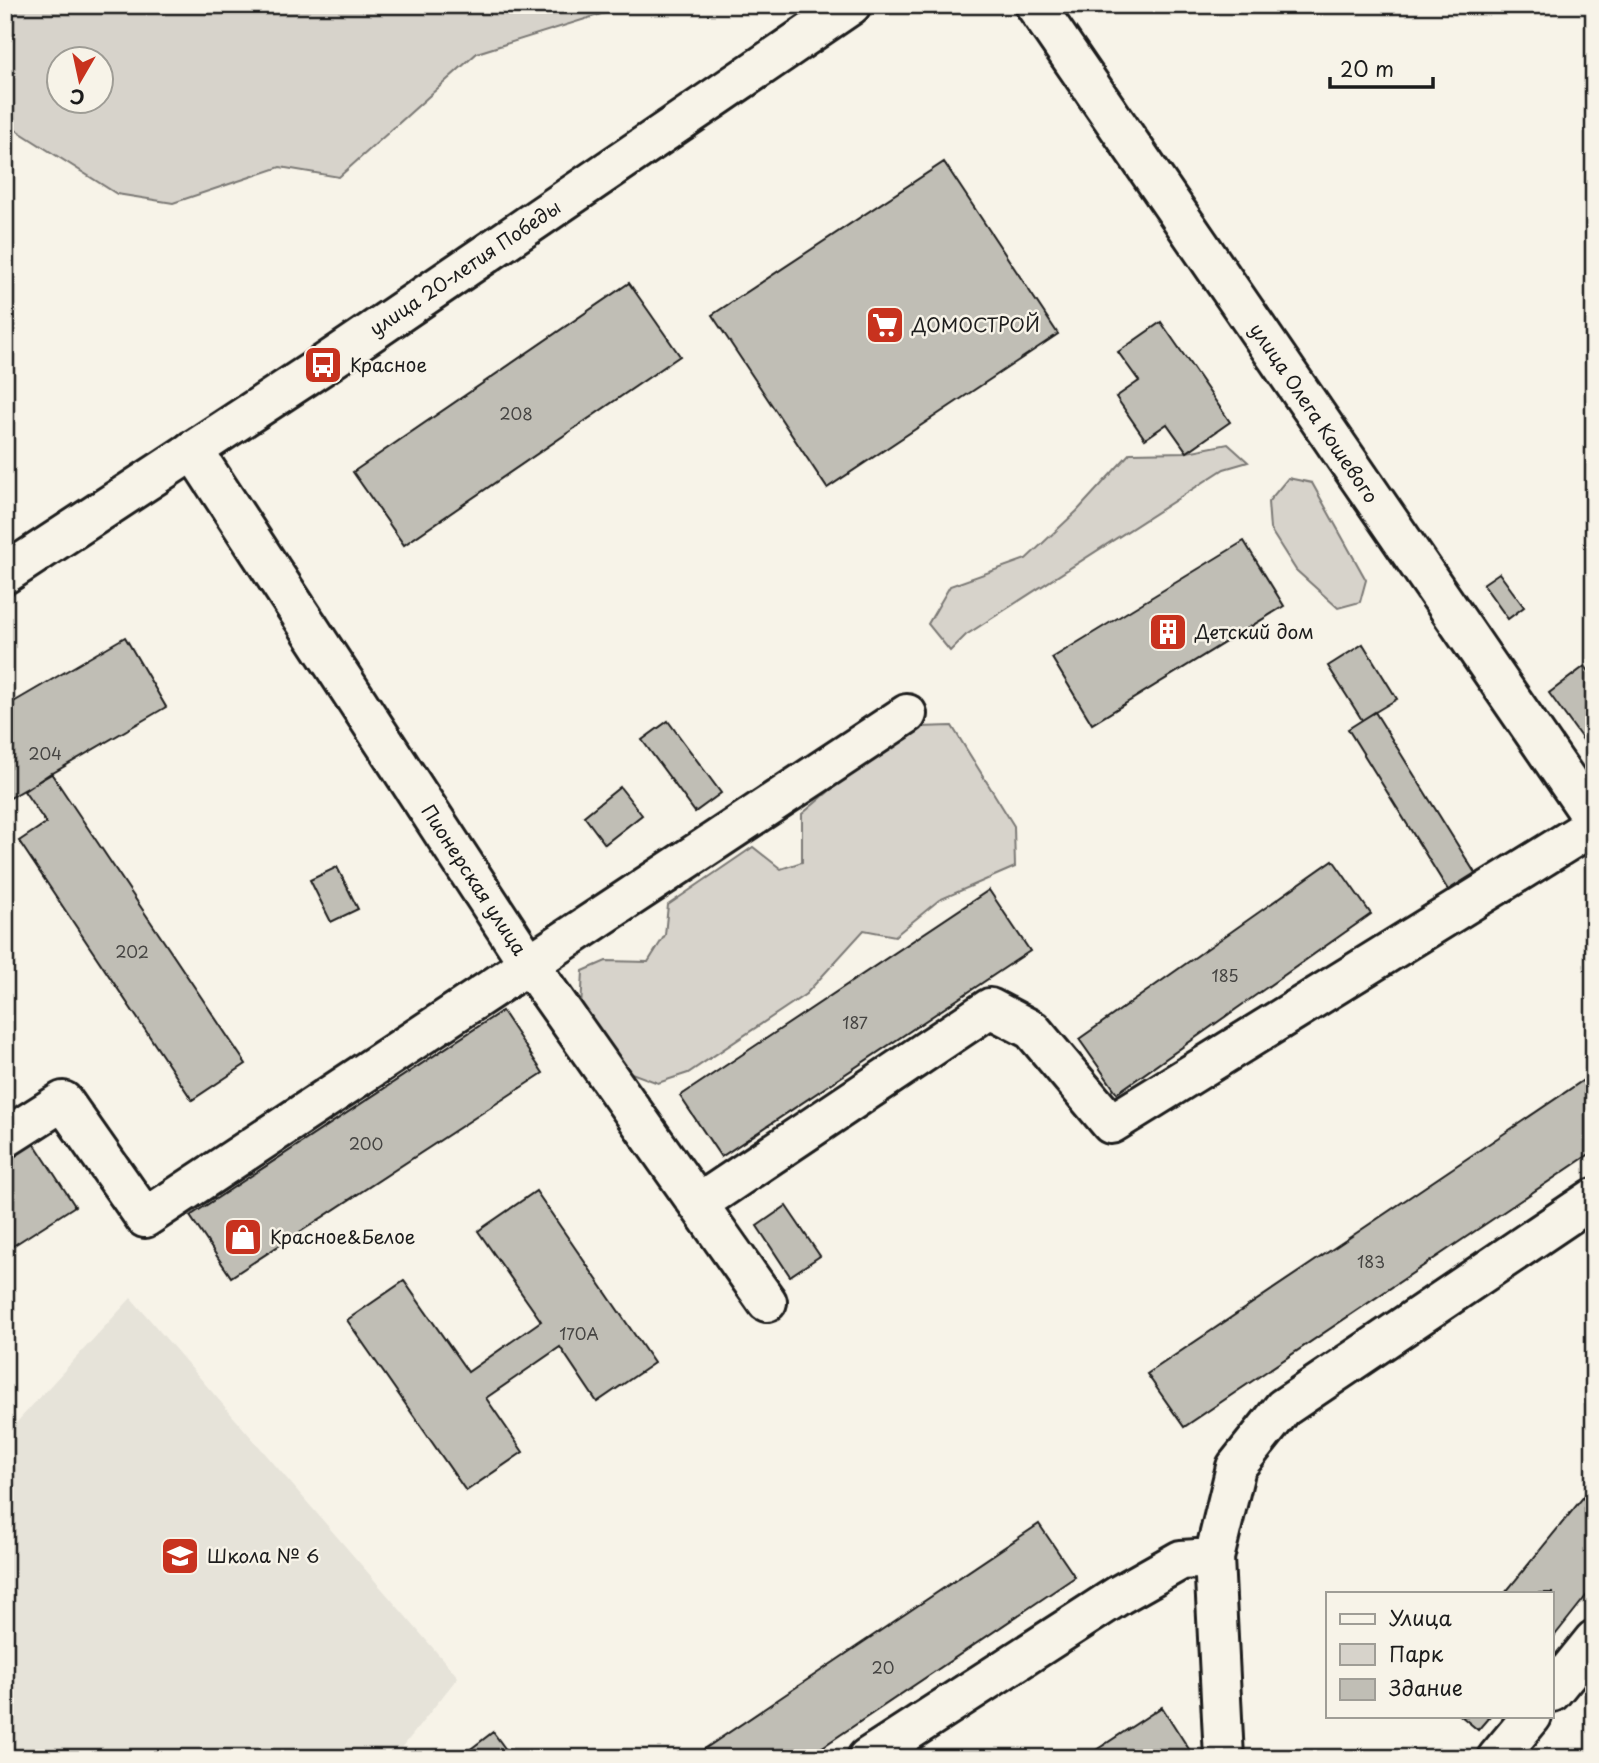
<svg xmlns="http://www.w3.org/2000/svg" width="1599" height="1763" viewBox="0 0 1599 1763" font-family="'Playpen Sans',sans-serif">
  <style>
    .built { fill: #e6e3d9 }
    .green { fill: #d7d3cb; stroke: #7a7874; stroke-width: 2; fill-rule: evenodd }
    .building { fill: #c0beb5; stroke: #1c1c1c; stroke-width: 2 }
    .lines { fill: none; stroke-linecap: round; stroke-linejoin: round }
    .minor-casing { stroke: #1c1c1c; stroke-width: 44 }
    .major-casing { stroke: #1c1c1c; stroke-width: 44 }
    .minor { stroke: #f7f3e8; stroke-width: 38 }
    .major { stroke: #f7f3e8; stroke-width: 38 }
    .labels { text-anchor: middle; stroke-width: 5; stroke-linejoin: round; paint-order: stroke }
    .number-label { font-size: 16px; fill: #454442 }
    .street-label { font-size: 19px; fill: #1c1c1c; stroke: #f7f3e8 }
    .poi-label { font-size: 19px; fill: #1c1c1c; stroke: #f7f3e8; text-anchor: start }
  </style>
  <rect width="100%" height="100%" fill="#f7f3e8"/>
  <filter id="ink" filterUnits="userSpaceOnUse"><feTurbulence type="fractalNoise" baseFrequency=".0143" numOctaves="2"/><feDisplacementMap in="SourceGraphic" scale="14" xChannelSelector="R" yChannelSelector="G"/><feConvolveMatrix kernelMatrix="1 2 1 2 8 2 1 2 1" color-interpolation-filters="sRGB"/></filter>
  <g filter="url(#ink)">
    <path class="built" d="M131 1298 458 1677 394 1758H5V1435Z"/>
    <path class="green" d="M5 5H630L477 53 339 177 280 167 173 203 117 194 5 123ZM60 60H102V102H60Z
      M1228 444 1248 462 1224 469 966 635 950 651 928 624 950 586 1026 559 1077 511 1130 453 1187 452Z
      M1288 478 1312 483 1366 580 1360 602 1338 608 1296 570 1270 529 1268 502Z
      M952 726 1014 826 1015 867 939 900 895 936 864 930 806 994 688 1073 658 1083 626 1071 581 1009 583 971 606 961 648 962 665 935 668 905 753 847 781 869 802 862V814L859 766 919 727Z"/>
    <path class="building" d="M944 162 1058 334 827 488 712 315Z
      M629 283 680 356 404 545 353 472Z
      M1161 322 1230 422 1187 452 1167 424 1145 439 1116 397 1139 381 1118 352Z
      M1244 541 1284 606 1092 724 1052 658Z
      M1499 573 1524 607 1508 619 1483 584Z
      M125 637 166 707 5 801V707Z
      M1363 644 1397 699 1362 720 1328 666Z
      M1585 666 1594 678V755L1549 693Z
      M1375 712 1475 873 1448 890 1348 729Z
      M668 721 721 793 695 812 642 740Z
      M51 773 246 1064 192 1100 19 841 46 823 24 791Z
      M620 787 642 815 605 844 584 816Z
      M1333 860 1371 914 1117 1093 1079 1039Z
      M337 867 358 909 331 922 310 880Z
      M989 890 1030 951 721 1157 680 1096Z
      M502 1011 543 1073 231 1277 190 1216Z
      M1594 1073V1151L1184 1427 1147 1374Z
      M30 1137 75 1206 5 1251V1152Z
      M536 1191 654 1363 597 1402 560 1347 486 1398 523 1452 466 1491 347 1320 404 1281 468 1372 541 1321 478 1231Z
      M786 1206 820 1256 790 1276 757 1226Z
      M1594 1484V1586L1552 1639V1593H1505Z
      M1039 1524 1075 1577 806 1758H691Z
      M1162 1707 1194 1757 1084 1758Z
      M1461 1716H1490L1478 1730Z
      M493 1732 512 1758H459Z"/>
    <g class="lines">
      <defs>
        <path id="minor" d="M193 450 529 964 767 1302
          M5 1138 63 1101 145 1218 907 714
          M698 1204 990 1008 1032 1030 1111 1124 1594 825
          M1552 1692 1594 1640
          M867 1758 1119 1595 1181 1560 1214 1558
          M1224 1758 1214 1558 1236 1467 1283 1408 1594 1198
          M1497 1758 1532 1716"/>
        <path id="major" d="M1035 5 1594 820
          M5 574 323 365 851 5"/>
      </defs>
      <use href="#minor" class="minor-casing"/>
      <use href="#major" class="major-casing"/>
      <use href="#minor" class="minor"/>
      <use href="#major" class="major"/>
    </g>
  </g>
  <defs>
    <symbol id="supermarket-square" viewBox="-11 -11 22 22"><rect x="-9" y="-9" width="18" height="18" rx="4" fill="#c8321e" stroke="#f7f3e8"/><path d="M-6-5.5h2.5l.6 2H6L4.5 2H-2.5L-4.4-4H-6ZM-1.5 3.2a1.3 1.3 0 1 0 .1 0ZM3 3.2a1.3 1.3 0 1 0 .1 0Z" fill="#fff"/></symbol>
    <symbol id="bus-square" viewBox="-11 -11 22 22"><rect x="-9" y="-9" width="18" height="18" rx="4" fill="#c8321e" stroke="#f7f3e8"/><path d="M-5-6H5V4H4V6H2V4H-2V6H-4V4H-5ZM-3.5-4V0h7V-4ZM-3.5 1.2v1.5H-2V1.2ZM2 1.2v1.5H3.5V1.2Z" fill="#fff"/></symbol>
    <symbol id="building-square" viewBox="-11 -11 22 22"><rect x="-9" y="-9" width="18" height="18" rx="4" fill="#c8321e" stroke="#f7f3e8"/><path d="M-4-6H4V6H1V3H-1V6H-4ZM-2.5-4.3h1.7v1.8h-1.7ZM.8-4.3h1.7v1.8H.8ZM-2.5-1h1.7V.8h-1.7ZM.8-1h1.7V.8H.8Z" fill="#fff"/></symbol>
    <symbol id="shop-square" viewBox="-11 -11 22 22"><rect x="-9" y="-9" width="18" height="18" rx="4" fill="#c8321e" stroke="#f7f3e8"/><path d="M-5-2.5h2.3a2.7 3.5 0 0 1 5.4 0H5L5.5 6h-11ZM-1.5-2.5h3a1.5 2.3 0 0 0-3 0Z" fill="#fff"/></symbol>
    <symbol id="school-square" viewBox="-11 -11 22 22"><rect x="-9" y="-9" width="18" height="18" rx="4" fill="#c8321e" stroke="#f7f3e8"/><path d="M0-5L7-2L0 1L-7-2ZM-4 1L0 2.5L4 1V4Q0 6-4 4Z" fill="#fff"/></symbol>
  </defs>
  <g fill-rule="evenodd">
    <use href="#supermarket-square" x="863" y="303" width="44" height="44"/>
    <use href="#bus-square" x="301" y="343" width="44" height="44"/>
    <use href="#building-square" x="1146" y="610" width="44" height="44"/>
    <use href="#shop-square" x="221" y="1215" width="44" height="44"/>
    <use href="#school-square" x="158" y="1534" width="44" height="44"/>
  </g>
  <g class="labels">
    <g class="number-label">
      <text x="516" y="420">208</text>
      <text x="45" y="760">204</text>
      <text x="132" y="958">202</text>
      <text x="1225" y="982">185</text>
      <text x="855" y="1029">187</text>
      <text x="366" y="1150">200</text>
      <text x="1371" y="1268">183</text>
      <text x="579" y="1340">170А</text>
      <text x="883" y="1674">20</text>
    </g>
    <g class="street-label">
      <text transform="translate(465 268) rotate(-34)" y="7">улица 20-летия Победы</text>
      <text transform="translate(1314 413) rotate(56)" y="7">улица Олега Кошевого</text>
      <text transform="translate(474 880) rotate(57)" y="7">Пионерская улица</text>
    </g>
    <g class="poi-label">
      <text x="912" y="332">ДОМОСТРОЙ</text>
      <text x="350" y="372">Красное</text>
      <text x="1195" y="639">Детский дом</text>
      <text x="270" y="1244">Красное&amp;Белое</text>
      <text x="207" y="1563">Школа № 6</text>
    </g>
  </g>
  <rect width="1599" height="1763" fill="none" stroke="#f7f3e8" stroke-width="28"/>
  <rect x="14" y="14" width="1571" height="1735" fill="none" stroke="#1c1c1c" stroke-width="2.5" filter="url(#ink)"/>
  <rect x="1326" y="1592" width="228" height="126" fill="#f7f3e8" stroke="#9f9d96" stroke-width="2"/>
  <rect x="1340" y="1614" width="35" height="10" fill="#f7f3e8" stroke="#9f9d96" stroke-width="2"/>
  <text x="1389" y="1626" font-size="21" fill="#1c1c1c">Улица</text>
  <rect x="1340" y="1644" width="35" height="21" fill="#d7d3cb" stroke="#9f9d96" stroke-width="2"/>
  <text x="1389" y="1662" font-size="21" fill="#1c1c1c">Парк</text>
  <rect x="1340" y="1679" width="35" height="21" fill="#c0beb5" stroke="#9f9d96" stroke-width="2"/>
  <text x="1389" y="1696" font-size="21" fill="#1c1c1c">Здание</text>
  <g transform="translate(80 80) rotate(189)"><circle r="33" fill="#f7f3e8" stroke="#9f9d96" stroke-width="2"/>
  <path d="M0-5L12 26L0 18L-12 26Z" fill="#c8321e"/>
  <text y="-10" font-size="19" font-weight="bold" text-anchor="middle" fill="#1c1c1c">С</text>
  </g>
  <path d="M1330 77v10h103v-10" fill="none" stroke="#1c1c1c" stroke-width="3.5"/>
  <text x="1340" y="77" font-size="21" fill="#1c1c1c" stroke="#f7f3e8" stroke-width="5" paint-order="stroke">20 m</text>
</svg>
